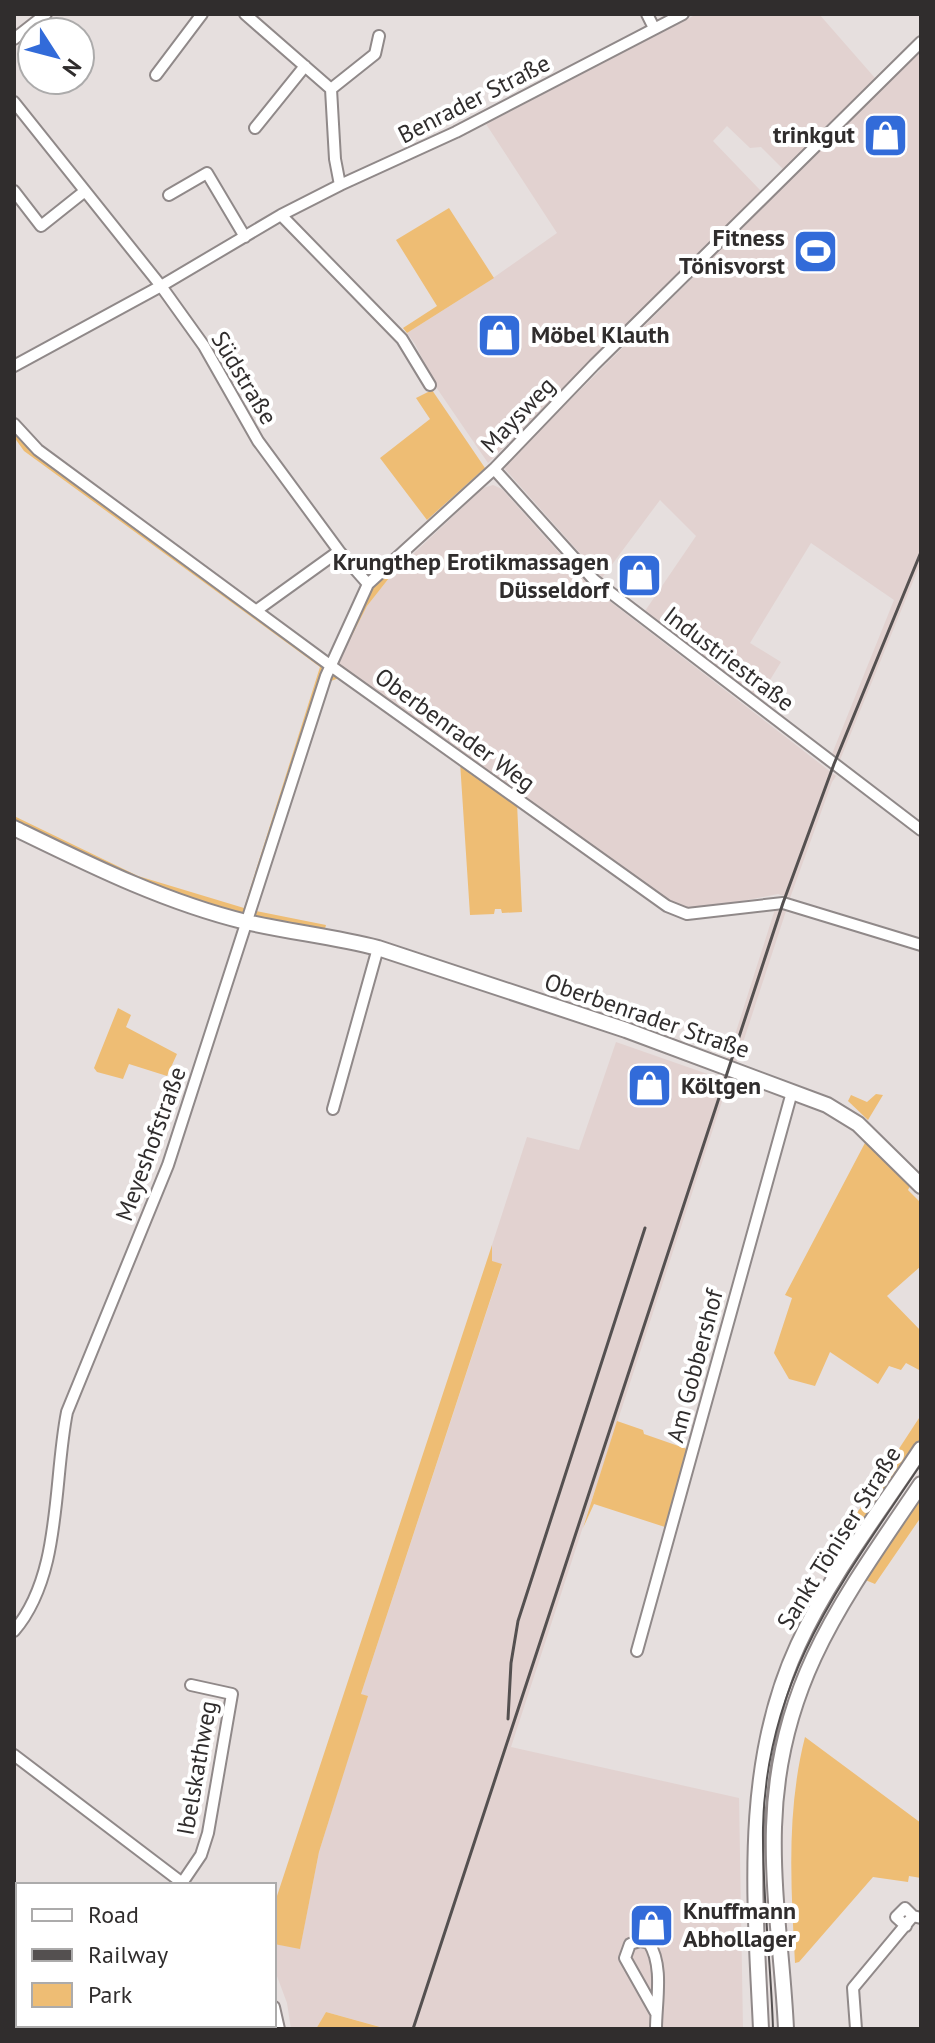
<svg xmlns="http://www.w3.org/2000/svg" width="935" height="2043" viewBox="0 0 935 2043" font-family="'PT Sans',sans-serif">
  <style>
    .built { fill: #e2d2d0 }
    .green { fill: #eebd74 }
    .lines { fill: none; stroke-linecap: round; stroke-linejoin: round }
    .street-casing { stroke: #908989; stroke-width: 14 }
    .secondary-casing { stroke: #908989; stroke-width: 18 }
    .street { stroke: #fff; stroke-width: 10 }
    .secondary { stroke: #fff; stroke-width: 14 }
    .tram { stroke: #545050; stroke-width: 2 }
    .rail { stroke: #545050; stroke-width: 3 }
    .labels { text-anchor: middle; stroke-width: 8; stroke-linejoin: round; paint-order: stroke }
    .street-label { font-size: 24px; fill: #302d2d; stroke: #fff }
    .poi-label { font-size: 24px; font-weight: bold; fill: #302d2d; stroke: #fff; text-anchor: end }
  </style>
  <rect width="100%" height="100%" fill="#e6dfde"/>
  <path class="built" d="M697 14H819L875 78 783 169 761 147 750 148 727 126 713 141 761 191 488 463 436 387 415 344 407 333 486 283 557 233 486 124Z
    M921 50V562L840 760 832 754 894 600 811 543 750 643 781 662 759 698 645 611 696 536 660 500 602 578 503 467Z
    M493 485 502 489 570 565 594 589 836 776 832 782 790 898 778 894 686 912 338 663 367 606 393 573 483 488Z
    M787 908 736 1064 727 1060 775 909Z
    M616 1042 719 1078 722 1071 731 1074 511 1747 739 1798 743 2029H388L326 2012 316 2029H291L287 2003 274 1968V1944L300 1948 319 1852 367 1697 361 1694 502 1265 492 1262V1245L527 1137 579 1150Z"/>
  <path class="green" d="M449 208 494 278 407 333 403 328 437 306 396 240Z
    M432 390 485 468 427 520 380 458 430 419 416 398Z
    M14 429 322 665V675L243 912 236 914 174 896 14 824V816L138 876 244 908 320 667 24 451 14 437Z
    M390 570 393 573 367 606 338 663 686 912 665 901 340 669 337 662 372 586Z
    M333 677H338L344 681 339 678 331 681 329 685 256 911 326 925 324 932 263 921 255 915 254 910 329 681Z
    M460 762 517 803 522 912 502 913 501 909H495L494 914 470 915Z
    M118 1008 131 1015 126 1027 177 1054 167 1076 129 1064 123 1079 97 1072 94 1068Z
    M876 1094 883 1095 868 1120 848 1101 851 1095 867 1102Z
    M866 1141 910 1186 908 1190 921 1203V1266L887 1296 921 1331V1371L906 1363 901 1370 889 1366 878 1384 830 1352 815 1386 789 1379 774 1353 792 1298 785 1295Z
    M492 1245V1261L502 1264 361 1694 368 1696 319 1852 300 1949 274 1944V1905Z
    M921 1415V1438L836 1567 825 1562Z
    M617 1421 643 1430 644 1434 690 1450 668 1528 594 1504 583 1528Z
    M921 1493V1517L875 1584 863 1579Z
    M805 1737 921 1823V1878L909 1876 908 1882 873 1877 799 1962 795 1963C791 1887 786 1812 805 1737Z
    M326 2012 380 2027 388 2029H316Z"/>
  <g class="lines">
    <defs>
      <path id="street" d="M245 14 331 89 335 159 340 185
        M647 14 654 28
        M14 39 46 14
        M156 75 202 14
        M331 89 375 54 379 36
        M14 102 161 286 204 346 258 441 339 551 368 584
        M255 128 305 66
        M14 191 41 226 85 191
        M169 195 207 173 245 237
        M281 215 402 339 430 385
        M14 366 161 286 281 215 340 185 456 132 683 14
        M14 424 38 450 331 666 667 906 687 914 783 903 921 945
        M494 469 594 580 921 830
        M257 610 339 551
        M333 1109 378 948
        M14 1631C62 1575 53 1482 67 1412L168 1165 326 676 368 584 494 469 594 365 921 42
        M637 1651 792 1092
        M14 1755 185 1885
        M182 1883 201 1855 208 1833 232 1694 191 1685
        M906 1926 896 1917 905 1908 913 1916
        M274 2007 279 2029
        M656 2029C656 2002 664 1966 649 1943L640 1941 630 1944 625 1958 656 2013
        M856 2029 853 1988 913 1916 921 1918"/>
      <path id="secondary" d="M14 828C90 865 164 902 246 922 290 932 335 937 378 948L626 1030 827 1105 858 1124 921 1186
        M761 2029C755 1900 742 1766 798 1645 830 1575 879 1513 921 1449
        M786 2029C783 1962 772 1895 774 1827 778 1683 844 1598 921 1484"/>
    </defs>
    <use href="#street" class="street-casing"/>
    <use href="#secondary" class="secondary-casing"/>
    <use href="#street" class="street"/>
    <use href="#secondary" class="secondary"/>
    <path class="tram" d="M773 2029C771 1962 762 1895 763 1828 766 1678 842 1582 921 1464"/>
    <path class="rail" d="M508 1719 511 1663 518 1621 645 1228
      M413 2029 783 903 834 764 921 552"/>
  </g>
  <defs>
    <symbol id="shop-square" viewBox="-11 -11 22 22"><rect x="-9" y="-9" width="18" height="18" rx="4" fill="#326bd9" stroke="#fff"/><path d="M-5-2.5h2.3a2.7 3.5 0 0 1 5.4 0H5L5.5 6h-11ZM-1.5-2.5h3a1.5 2.3 0 0 0-3 0Z" fill="#fff"/></symbol>
    <symbol id="stadium-square" viewBox="-11 -11 22 22"><rect x="-9" y="-9" width="18" height="18" rx="4" fill="#326bd9" stroke="#fff"/><path d="M0-5a6.5 5 0 1 0 0 10a6.5 5 0 1 0 0-10ZM-3.5-1.8h7v3.6h-7Z" fill="#fff"/></symbol>
  </defs>
  <g fill-rule="evenodd">
    <use href="#shop-square" x="860" y="110" width="51" height="51"/>
    <use href="#stadium-square" x="790" y="226" width="51" height="51"/>
    <use href="#shop-square" x="474" y="310" width="51" height="51"/>
    <use href="#shop-square" x="614" y="550" width="51" height="51"/>
    <use href="#shop-square" x="624" y="1060" width="51" height="51"/>
    <use href="#shop-square" x="626" y="1900" width="51" height="51"/>
  </g>
  <g class="labels">
    <g class="street-label">
      <text transform="translate(474 99) rotate(-27)" y="8">Benrader Straße</text>
      <text transform="translate(244 378) rotate(59)" y="8">Südstraße</text>
      <text transform="translate(518 415) rotate(-46)" y="8">Maysweg</text>
      <text transform="translate(729 659) rotate(37)" y="8">Industriestraße</text>
      <text transform="translate(455 730) rotate(36)" y="8">Oberbenrader Weg</text>
      <text transform="translate(647 1016) rotate(19)" y="8">Oberbenrader Straße</text>
      <text transform="translate(151 1144) rotate(-70)" y="8">Meyeshofstraße</text>
      <text transform="translate(695 1366) rotate(-75)" y="8">Am Gobbershof</text>
      <text transform="translate(839 1538) rotate(-58)" y="8">Sankt Töniser Straße</text>
      <text transform="translate(197 1768) rotate(-80)" y="8">Ibelskathweg</text>
    </g>
    <g class="poi-label">
      <text x="855" y="143">trinkgut</text>
      <text x="785" y="246">Fitness<tspan x="785" dy="28">Tönisvorst</tspan></text>
      <text x="531" y="343" text-anchor="start">Möbel Klauth</text>
      <text x="609" y="570">Krungthep Erotikmassagen<tspan x="609" dy="28">Düsseldorf</tspan></text>
      <text x="681" y="1094" text-anchor="start">Költgen</text>
      <text x="683" y="1919" text-anchor="start">Knuffmann<tspan x="683" dy="28">Abhollager</tspan></text>
    </g>
  </g>
  <rect width="935" height="2043" fill="none" stroke="#302d2d" stroke-width="32"/>
  <rect x="16" y="1883" width="260" height="144" fill="#ffffff" stroke="#acabab" stroke-width="2"/>
  <rect x="32" y="1909" width="40" height="12" fill="#ffffff" stroke="#acabab" stroke-width="2"/>
  <text x="88" y="1923" font-size="24" fill="#302d2d">Road</text>
  <rect x="32" y="1949" width="40" height="12" fill="#545050" stroke="#acabab" stroke-width="2"/>
  <text x="88" y="1963" font-size="24" fill="#302d2d">Railway</text>
  <rect x="32" y="1983" width="40" height="24" fill="#eebd74" stroke="#acabab" stroke-width="2"/>
  <text x="88" y="2003" font-size="24" fill="#302d2d">Park</text>
  <g transform="translate(56 56) rotate(126)"><circle r="38" fill="#ffffff" stroke="#acabab" stroke-width="2"/>
  <path d="M0-6L14 30L0 20L-14 30Z" fill="#326bd9"/>
  <text y="-12" font-size="22" font-weight="bold" text-anchor="middle" fill="#302d2d">N</text>
  </g>
</svg>
